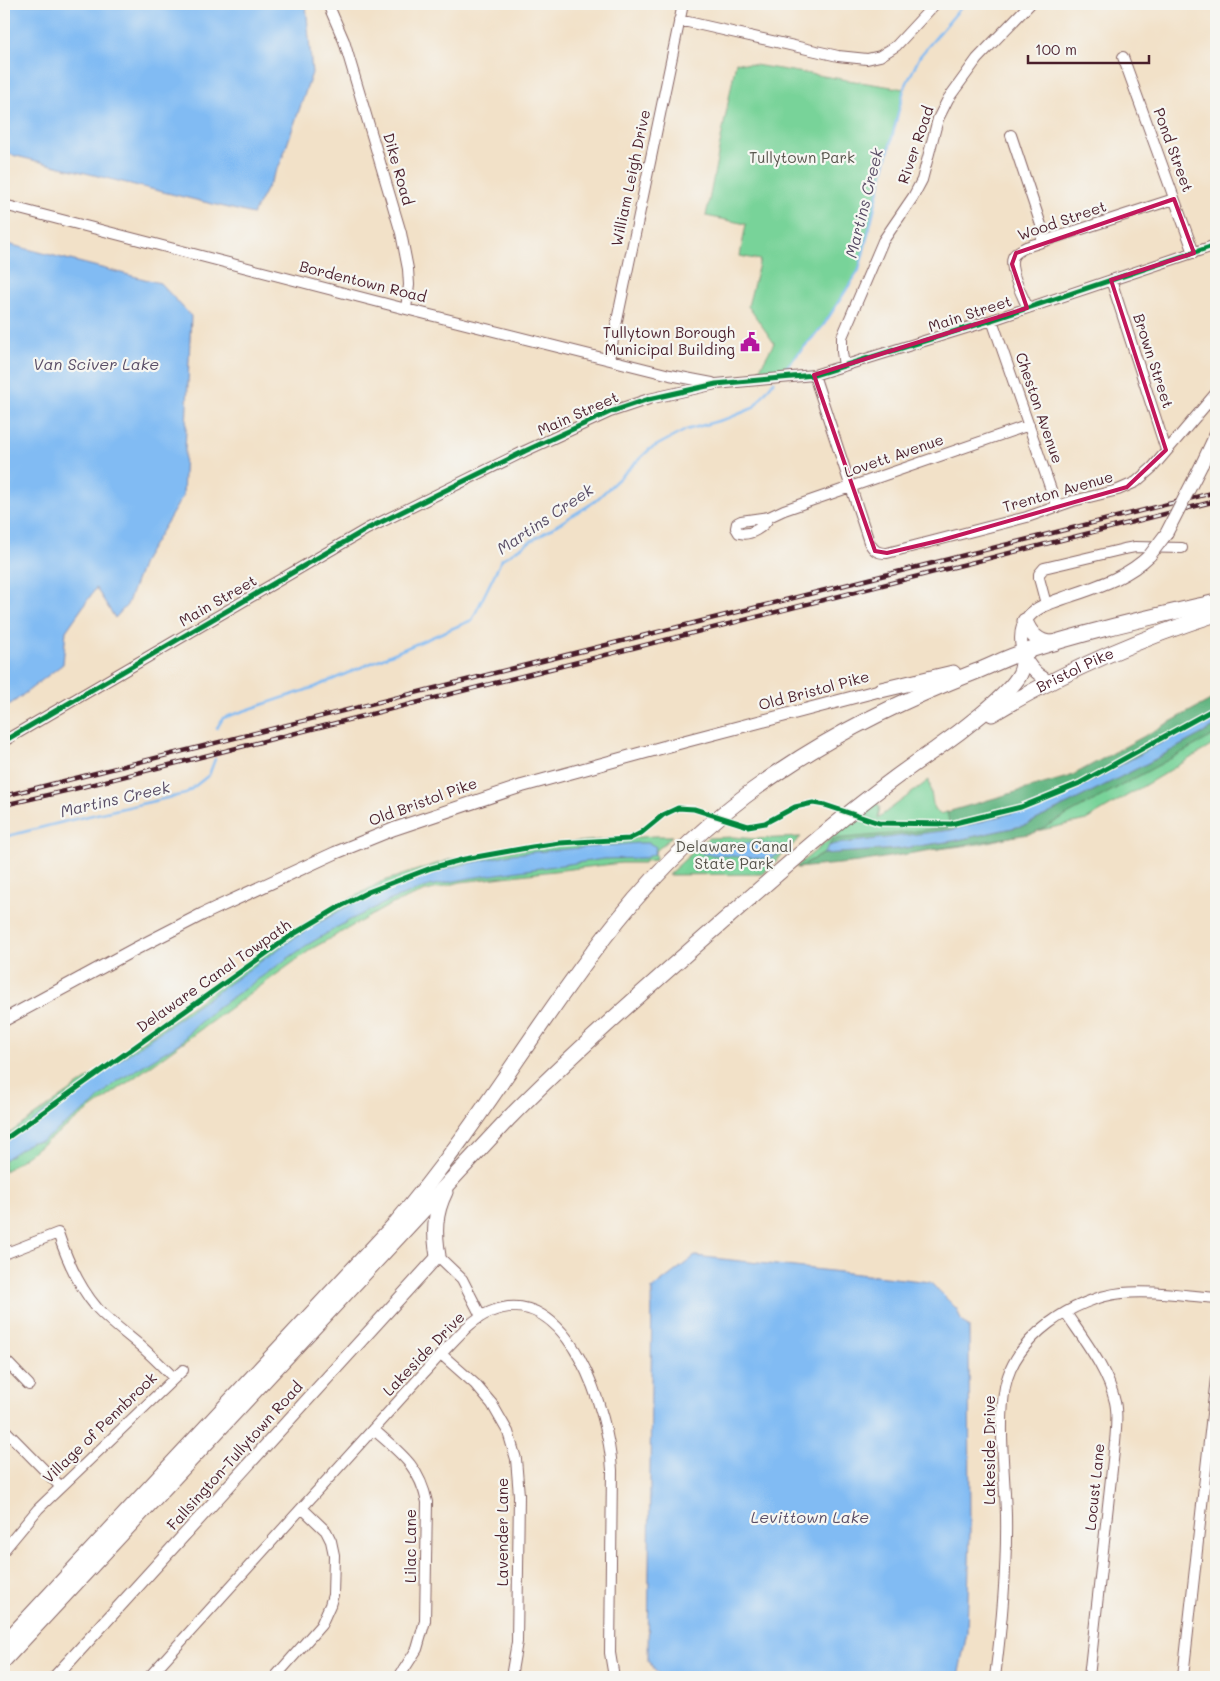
<svg xmlns="http://www.w3.org/2000/svg" width="1220" height="1681" viewBox="0 0 1220 1681" font-family="Mali,sans-serif">
  <style>
    .green { fill: #78d399; stroke: #617962 }
    .forest { fill: #62b581; stroke: #566a56 }
    .water { fill: #81bbf3; stroke: #666d8f }
    .lines { fill: none; stroke-linecap: round; stroke-linejoin: round }
    .stream { stroke: #81bbf3; stroke-width: 2.5 }
    .minor-casing { stroke: #856362; stroke-width: 12 }
    .major-casing { stroke: #856362; stroke-width: 14 }
    .highway-casing { stroke: #856362; stroke-width: 17 }
    .minor { stroke: #fff; stroke-width: 10 }
    .major { stroke: #fff; stroke-width: 12 }
    .highway { stroke: #fff; stroke-width: 15 }
    .rail-casing { stroke: #4a1f2b; stroke-width: 4.5 }
    .rail { stroke: #f6f6f2; stroke-width: 2.5; stroke-dasharray: 8; stroke-linecap: butt }
    .major-bridge-casing { stroke: #856362; stroke-width: 14; stroke-linecap: butt }
    .major-bridge { stroke: #fff; stroke-width: 12 }
    .cycleway-casing { stroke: #f6f6f2; stroke-width: 8 }
    .cycleway { stroke: #00873e; stroke-width: 5 }
    .marked { fill: none; stroke: #c2185b; stroke-width: 4; stroke-linejoin: round }
    .labels { text-anchor: middle; stroke-width: 4.5; stroke-linejoin: round; paint-order: stroke }
    .street-label { font-size: 15px; fill: #4a1f2b; stroke: #f6f6f2 }
    .park-label { font-size: 15px; fill: #58554c; stroke: #f6f6f2 }
    .poi-label { font-size: 15px; fill: #4a1f2b; stroke: #f6f6f2; text-anchor: end }
    .water-label { font-size: 16px; font-style: italic; fill: #5a4e67; stroke: #f6f6f2 }
  </style>
  <rect width="100%" height="100%" fill="#f6f6f2"/>
  <filter id="ink" filterUnits="userSpaceOnUse"><feTurbulence type="fractalNoise" baseFrequency=".02" numOctaves="2"/><feDisplacementMap in="SourceGraphic" scale="10" xChannelSelector="R" yChannelSelector="G"/><feConvolveMatrix kernelMatrix="1 2 1 2 8 2 1 2 1" color-interpolation-filters="sRGB"/></filter>
  <filter id="wash" filterUnits="userSpaceOnUse"><feTurbulence type="fractalNoise" baseFrequency=".0096" numOctaves="4" result="noise"/><feDisplacementMap in="SourceGraphic" scale="20" xChannelSelector="R" yChannelSelector="G"/><feGaussianBlur stdDeviation="1.12" result="paint"/><feColorMatrix in="noise" values="0 0 0 0 0 0 0 0 0 0 0 0 0 0 0 0 0 1.4 0 .05"/><feComposite in="paint" operator="in"/></filter>
  <g filter="url(#wash)">
    <rect width="100%" height="100%" fill="#f2e1c8"/>
    <path class="green" d="M736 62 904 89 859 270 823 326 781 372 757 374 774 343 748 306 760 260 740 256 746 224 706 216Z
      M1216 700V743L1086 820 979 844 845 860 819 856 797 868 796 867 875 801 880 807 878 818 929 780 934 810 940 814 947 812 948 814 1044 788 1110 759Z
      M654 836H672L655 852 656 860 645 861 644 863H621L461 882 423 892 390 905 313 948 4 1172V1137L178 1016 299 928 381 882 448 860 560 843Z
      M733 837 756 839 801 837 762 874 668 875 708 838Z"/>
    <path class="forest" d="M1216 697V713L1075 790 1019 811 951 830 829 846 833 839 902 833 950 826 947 812 1071 776Z
      M1216 726V734L1034 833 859 862 797 868 823 854 898 849 953 841 1026 825 1148 763Z"/>
    <path class="water" d="M4 4H306L312 73 281 162 253 214 4 153Z
      M4 243 160 283 191 316 183 496 144 560 127 605 115 618 96 588 66 631 63 664 15 701 4 708Z
      M1216 713V726L1148 763 1026 825 953 841 898 849 823 854 829 846 836 844 951 830 1019 811 1075 790Z
      M638 843H649L656 847 654 854 645 858 604 859 470 878 429 886 391 900 348 921 307 945 214 1010 193 1028 181 1042 113 1084 91 1106 42 1141 31 1142 4 1160V1143L40 1116 284 945 308 929 374 891 449 868 511 854Z
      M705 843H742L779 845 781 852 778 855 768 859 703 854 699 851Z
      M695 1256 930 1282 957 1309 961 1320 969 1327 970 1533 967 1633 958 1677H661L648 1661 652 1289Z"/>
    <g class="lines">
      <path class="stream" d="M779 375 823 326 859 270 904 89 920 56 964 4
        M217 728 223 718 315 687 472 620 502 559 594 502 650 449 686 430 729 418 753 408 774 381
        M4 837 75 819 185 794 209 775 215 759"/>
    </g>
  </g>
  <g filter="url(#ink)">
    <g class="lines">
      <defs>
        <path id="minor" d="M328 4 344 41 401 233 408 269 409 285 406 309
          M679 20 838 56 867 59 880 56 896 46 935 4
          M1123 57 1194 253
          M1011 135 1041 225 1042 242
          M4 205 406 309 670 375 712 383
          M1111 280 1166 450
          M1028 308C1023 298 1008 268 1013 257 1015 252 1021 250 1026 247L1174 199
          M992 320 1057 507
          M609 359 683 4
          M844 366 842 352V337L883 241 913 197 922 180 938 119 948 99 977 59 1030 4
          M814 375 869 542C874 551 877 553 887 553L1027 517 1073 501 1118 490 1136 482 1153 467 1216 393
          M769 517 741 521 737 523 736 528 739 533C751 536 764 527 769 517L784 510 1029 425
          M1046 604 1039 578V574L1044 568 1124 549 1135 547 1182 548
          M4 741 367 529 525 451 610 412 649 399 716 384 814 375 992 320 1216 245
          M4 1254 58 1233C67 1260 79 1287 97 1308 111 1323 128 1335 144 1349 154 1358 164 1368 174 1378
          M438 1256 462 1279 481 1316
          M1066 1313C1084 1340 1108 1370 1115 1402 1118 1415 1116 1429 1115 1442L1089 1677
          M441 1354 475 1384 492 1404 508 1432 516 1459 519 1495 517 1642 511 1677
          M4 1359 29 1385
          M4 1429 61 1487
          M373 1429C400 1453 419 1465 427 1502L425 1621 417 1649 399 1677
          M4 1550 38 1509 61 1487 183 1370
          M149 1677 441 1354C456 1339 470 1320 490 1312 569 1279 609 1415 612 1470L610 1653 614 1677
          M275 1677 321 1625 330 1605 333 1595 334 1555 331 1541 326 1531 302 1508
          M995 1677C1002 1623 1007 1569 1006 1515 1005 1476 998 1425 1005 1387 1015 1337 1074 1298 1122 1293 1153 1290 1186 1296 1216 1298
          M1183 1677 1216 1378"/>
        <path id="major" d="M1202 464 1216 434
          M1051 682C1036 675 1026 665 1022 648 1020 637 1021 625 1029 616 1039 605 1056 601 1070 596 1099 586 1128 577 1150 555
          M4 1020 135 949 203 914 335 853 394 829 522 786 686 741 881 690
          M55 1677 438 1256"/>
        <g id="highway">
          <path d="M1025 621C1030 634 1039 644 1054 643"/>
          <path d="M881 690 953 673"/>
          <path id="s1" d="M992 714C1063 672 1138 639 1216 614"/>
          <path d="M438 1256C434 1233 434 1214 445 1192"/>
          <path d="M4 1644 396 1223C478 1128 539 1018 618 920 714 800 833 727 975 672 991 666 1007 657 1024 652 1087 631 1152 617 1216 602"/>
          <path d="M4 1660 509 1118C578 1048 653 983 727 918 794 859 861 799 936 749 956 735 1010 695 1020 674 1024 667 1023 660 1023 652"/>
        </g>
      </defs>
      <use href="#minor" class="minor-casing"/>
      <use href="#major" class="major-casing"/>
      <use href="#highway" class="highway-casing"/>
      <use href="#minor" class="minor"/>
      <use href="#major" class="major"/>
      <use href="#highway" class="highway"/>
      <defs>
        <path id="rail" d="M4 796 1216 492
          M4 805 74 789 1216 501"/>
      </defs>
      <use href="#rail" class="rail-casing"/>
      <use href="#rail" class="rail"/>
      <defs>
        <path id="major-bridge" d="M1150 555 1166 534 1202 464"/>
      </defs>
      <use href="#major-bridge" class="major-bridge-casing"/>
      <use href="#major-bridge" class="major-bridge"/>
      <defs>
        <path id="cycleway" d="M4 741 367 529 525 451 610 412 649 399 716 384 814 375 992 320 1216 245
          M4 1140 292 935 341 906 368 892 431 868 465 859 532 847 560 843 629 839 641 833 663 815 678 808 694 809 748 826 765 823 795 807 813 803 825 805 879 823 951 824 1021 807 1080 783 1216 708"/>
      </defs>
      <use href="#cycleway" class="cycleway-casing"/>
      <use href="#cycleway" class="cycleway"/>
    </g>
  </g>
  <path class="marked" d="M1174 199 1194 253 1111 280 1166 450 1127 487 942 540 887 553 875 551 814 375 1027 308 1012 264 1016 253Z"/>
  <defs>
    <symbol id="civic-bare" viewBox="-9 -9 18 18"><path d="M-.6-6.5H3V-4.5H.6V-3L4-1V1h2V6H-6V1h2V-1L-.6-3ZM-1.2 2.5V6h2.4V2.5Z" fill="#b5179e" stroke="#f6f6f2" stroke-width="2.5" paint-order="stroke"/></symbol>
  </defs>
  <g fill-rule="evenodd">
    <use href="#civic-bare" x="736" y="328" width="28" height="28"/>
  </g>
  <g class="labels">
    <g class="street-label">
      <text transform="translate(916 145) rotate(-71)" y="5">River Road</text>
      <text transform="translate(1173 150) rotate(70)" y="5">Pond Street</text>
      <text transform="translate(398 169) rotate(74)" y="5">Dike Road</text>
      <text transform="translate(631 178) rotate(-78)" y="5">William Leigh Drive</text>
      <text transform="translate(1062 221) rotate(-19)" y="5">Wood Street</text>
      <text transform="translate(363 282) rotate(14)" y="5">Bordentown Road</text>
      <text transform="translate(970 314) rotate(-18)" y="5">Main Street</text>
      <text transform="translate(1153 361) rotate(72)" y="5">Brown Street</text>
      <text transform="translate(1039 408) rotate(71)" y="5">Cheston Avenue</text>
      <text transform="translate(578 414) rotate(-24)" y="5">Main Street</text>
      <text transform="translate(894 456) rotate(-19)" y="5">Lovett Avenue</text>
      <text transform="translate(1058 492) rotate(-16)" y="5">Trenton Avenue</text>
      <text transform="translate(218 601) rotate(-30)" y="5">Main Street</text>
      <text dy="5" stroke="none"><textPath href="#s1" startOffset="94">Bristol Pike</textPath></text>
      <text transform="translate(814 691) rotate(-15)" y="5">Old Bristol Pike</text>
      <text transform="translate(423 802) rotate(-20)" y="5">Old Bristol Pike</text>
      <text transform="translate(214 976) rotate(-35)" y="5">Delaware Canal Towpath</text>
      <text transform="translate(424 1354) rotate(-46)" y="5">Lakeside Drive</text>
      <text transform="translate(100 1428) rotate(-44)" y="5">Village of Pennbrook</text>
      <text transform="translate(990 1450) rotate(-90)" y="5">Lakeside Drive</text>
      <text transform="translate(235 1456) rotate(-48)" y="5">Fallsington-Tullytown Road</text>
      <text transform="translate(1095 1487) rotate(-84)" y="5">Locust Lane</text>
      <text transform="translate(503 1532) rotate(-90)" y="5">Lavender Lane</text>
      <text transform="translate(411 1546) rotate(-90)" y="5">Lilac Lane</text>
    </g>
    <g class="park-label">
      <text x="802" y="163">Tullytown Park</text>
      <text x="734" y="852">Delaware Canal<tspan x="734" dy="17">State Park</tspan></text>
    </g>
    <g class="poi-label">
      <text x="735" y="338">Tullytown Borough<tspan x="735" dy="17">Municipal Building</tspan></text>
    </g>
    <g class="water-label">
      <text transform="translate(864 203) rotate(-76)" y="6">Martins Creek</text>
      <text x="96" y="370">Van Sciver Lake</text>
      <text transform="translate(545 519) rotate(-34)" y="6">Martins Creek</text>
      <text transform="translate(115 799) rotate(-13)" y="6">Martins Creek</text>
      <text x="810" y="1523">Levittown Lake</text>
    </g>
  </g>
  <rect width="1220" height="1681" fill="none" stroke="#f6f6f2" stroke-width="20"/>
  <path d="M1028 55v8h121v-8" fill="none" stroke="#4a1f2b" stroke-width="2.5"/>
  <text x="1035" y="55" font-size="15" fill="#4a1f2b" stroke="#f6f6f2" stroke-width="4" paint-order="stroke">100 m</text>
</svg>
